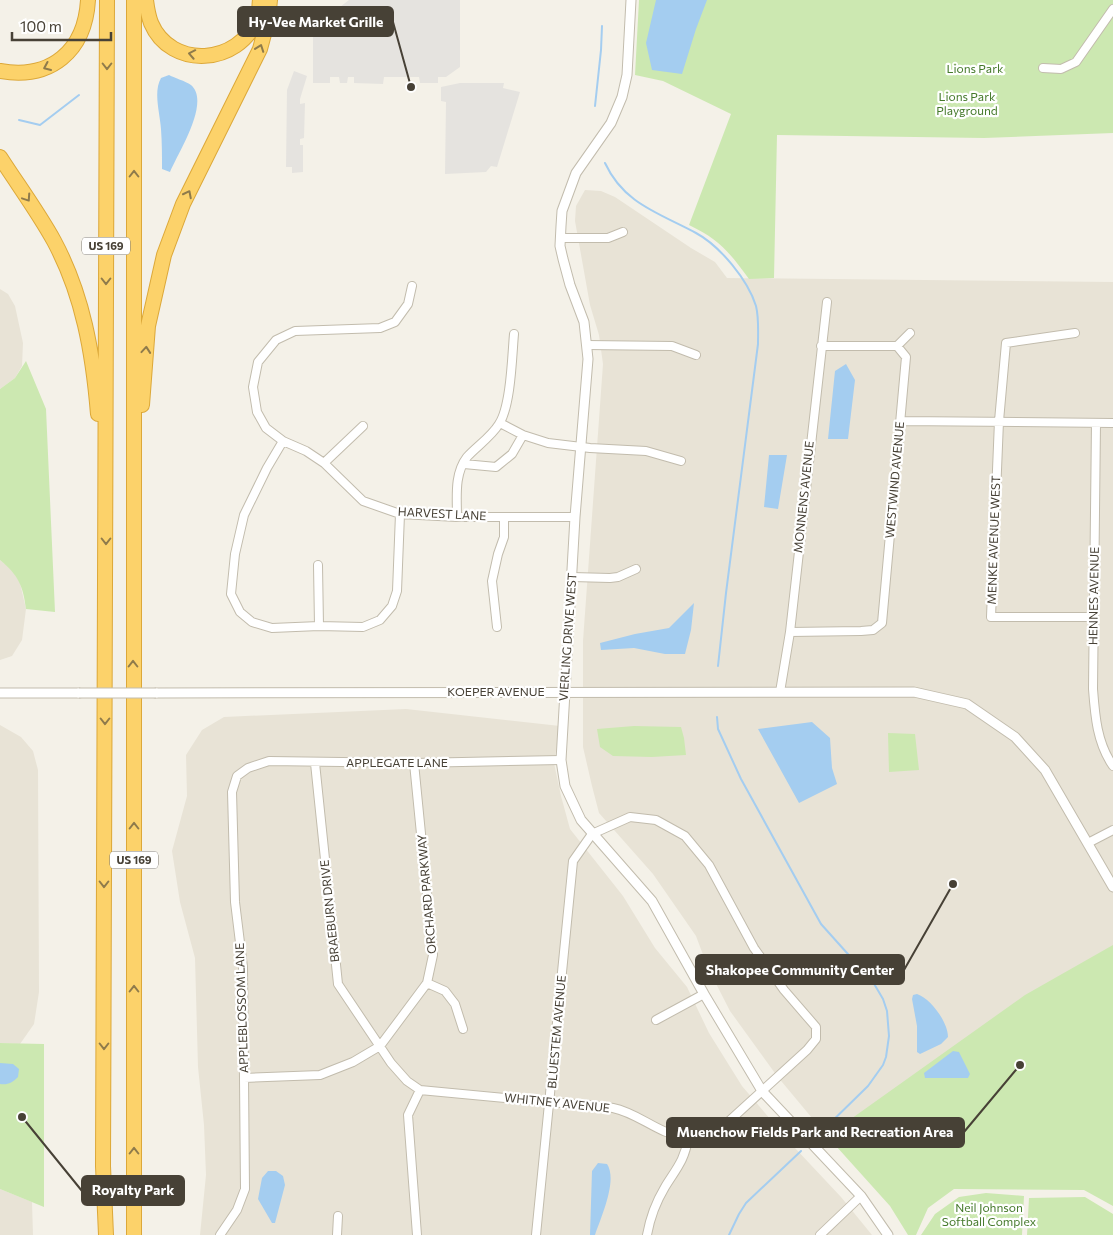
<svg xmlns="http://www.w3.org/2000/svg" width="1113" height="1235" viewBox="0 0 1113 1235" font-family="Commissioner,sans-serif">
  <style>
    .residential { fill: #e8e3d6 }
    .green { fill: #cce8b1 }
    .parking { fill: #e5e3df }
    .water { fill: #a4cdf0 }
    .lines { fill: none; stroke-linecap: round; stroke-linejoin: round }
    .stream { stroke: #a4cdf0; stroke-width: 2 }
    .minor-casing { stroke: #c2bcad; stroke-width: 10 }
    .tertiary-casing { stroke: #c2bcad; stroke-width: 11 }
    .motorway-casing { stroke: #dca839; stroke-width: 16 }
    .minor { stroke: #fff; stroke-width: 8 }
    .tertiary { stroke: #fff; stroke-width: 9 }
    .motorway { stroke: #fcd26a; stroke-width: 14 }
    .tertiary-bridge-casing { stroke: #c2bcad; stroke-width: 11; stroke-linecap: butt }
    .tertiary-bridge { stroke: #fff; stroke-width: 9 }
    .oneway { stroke: #8f7b4b }
    .labels { text-anchor: middle; stroke-width: 4.5; stroke-linejoin: round; paint-order: stroke }
    .shield { fill: #fff; stroke: #7e7a72; stroke-width: 1 }
    .shield-label { font-size: 11px; font-weight: bold; fill: #474136 }
    .park-label { font-size: 12px; fill: #44792a; stroke: #fff }
    .street-label { font-size: 12px; fill: #474136; stroke: #fff }
    .leader { fill: none; stroke: #474136; stroke-width: 2 }
    .callout-dot { fill: #474136; stroke: #fff; stroke-width: 2 }
    .callout { fill: #474136; stroke: #474136; stroke-width: 2 }
    .callout-label { font-size: 14px; text-anchor: middle; font-weight: bold; fill: #fff }
  </style>
  <rect width="100%" height="100%" fill="#f4f1e8"/>
  <path class="residential" d="M585 190 601 191 615 197 691 248 715 262 727 278 1113 282V946L827 1136 777 1076 730 1011 708 968 696 936 653 874 599 813 592 786 583 747V641L603 364 599 335 590 305 575 221 576 206Z
    M0 289 8 294 15 306 23 343 22 366 15 378 0 389Z
    M0 560 13 571 20 583 26 609 22 640 12 656 0 660Z
    M406 709 560 726 554 763 561 796 570 829 623 896 655 948 687 987 709 1033 742 1086 795 1148 841 1197 872 1235H200L206 1175 204 1125 198 1067 195 958 180 902 172 851 187 796 186 755 202 730 224 717Z
    M0 725 21 737 33 751 38 770 39 992 34 1024 20 1044 0 1043Z
    M0 1189 32 1202 33 1235H0Z"/>
  <path class="green" d="M639 0H1113V133L984 138 777 135 774 278 749 279C729 252 720 240 689 225L731 114 663 81 635 75Z
    M26 361 46 409 55 612 26 609C23 585 18 575 0 560V389L15 378Z
    M634 726 681 727 684 738 686 755 652 757 613 756 600 747 597 729Z
    M888 733 915 734 919 770 889 772Z
    M1113 945V1206L1084 1190 954 1189 928 1208 916 1235H908L890 1206 827 1136 1025 995Z
    M0 1043 44 1044V1207L0 1189Z
    M986 1193 1024 1196 1022 1235H921L935 1214 959 1197Z
    M1085 1197 1113 1214V1235H1027L1029 1198Z"/>
  <path class="parking" d="M349 0H460V67L446 77H438V83H420L419 77H384L383 84 354 83V77H348L347 83H340L339 77H330V83H313V28Z
    M294 71 307 76 300 99V104L305 103 304 138 300 139V145H303V172L292 173V167H286L287 90Z
    M460 83H504L503 88 520 92 497 167 491 166 486 172 445 174 446 102 441 101V87Z"/>
  <path class="water" d="M656 0H707L696 29 682 74 652 70 646 43Z
    M169 75C175 78 185 81 191 85 211 102 178 153 170 172L162 169C162 156 162 143 161 129 160 113 153 92 161 78Z
    M846 364 855 380 848 439H828L835 371Z
    M769 455H787L778 509 764 507Z
    M694 603 691 630 685 654H665L634 648 601 650 600 643 635 634 669 628Z
    M812 722 830 738 832 768 837 784 799 803 758 729Z
    M917 994C931 999 948 1022 948 1037L941 1044 920 1054 917 1052V1026L912 999 913 995Z
    M953 1051 959 1052 970 1074 968 1078H925L924 1073Z
    M0 1063 13 1064 19 1069 18 1077C12 1083 8 1085 0 1084Z
    M598 1163 607 1164C618 1180 601 1217 595 1235H590L592 1171Z
    M268 1171H276L283 1176 285 1185 275 1223H272L258 1199 262 1178Z"/>
  <g class="lines">
    <path class="stream" d="M595 106 601 50 602 26
      M19 120 40 125 79 95
      M605 163C624 204 659 213 696 233 720 246 748 280 756 306 759 318 758 332 758 344L726 593 718 666
      M717 717 718 729 741 779 821 924 873 982 883 999 887 1011 889 1036 886 1057 883 1065 868 1086 820 1133
      M729 1235 739 1214 746 1203 801 1151"/>
    <defs>
      <path id="minor" d="M1043 68 1061 69 1076 62 1113 9
        M560 238H608L623 232
        M412 286 408 304 395 322 380 328 295 331 276 340 258 362 253 387 257 412 266 428 283 441 306 451 324 463 363 501 400 514 457 517H575
        M1075 333 1006 343 999 421 991 617H1093
        M587 345 672 346 696 355
        M821 346H897
        M900 421 1113 423
        M500 423 523 435 548 443 590 448 646 451 681 461
        M1096 423 1093 689C1095 716 1097 743 1113 766
        M283 441 267 468 244 515 235 554 231 594 240 612 252 622 272 628 319 626 363 627 380 620 392 606 397 591 400 514
        M324 463 363 426
        M464 464 496 467 512 454 523 435
        M457 517C457 497 454 474 467 457 477 446 491 437 499 424 511 406 512 356 514 334
        M318 565 319 626
        M572 577 610 578 618 577 636 569
        M497 627 492 581 498 554 504 537V517
        M790 632 861 631 873 630 882 623 906 357 897 346 910 333
        M780 692 790 632 827 302
        M315 763 338 984 391 1063 407 1081 420 1090C463 1094 506 1098 548 1102 570 1104 592 1104 613 1108 639 1113 659 1135 686 1137 702 1139 715 1131 728 1122L807 1050 816 1039V1027L784 990 754 948 709 865 685 836 656 820 630 817 592 834 573 861 536 1235
        M1088 843 1113 830
        M427 983 445 991 455 1004 463 1029
        M656 1020 704 994
        M244 1078 320 1075 353 1062 380 1046 427 983 433 955 414 763
        M220 1235 237 1210 245 1189 243 967 235 902 232 792 237 776 248 768 269 761 414 763 561 760
        M337 1235 338 1216
        M417 1235 408 1115 420 1090
        M647 1235C650 1218 656 1202 665 1187 676 1169 685 1160 688 1138
        M820 1235 861 1196"/>
      <path id="tertiary" d="M631 0 627 75 622 97 611 123 576 173 562 211 561 226 560 246 563 259 570 285 584 322 588 359 575 517 565 692 561 760 565 786 581 820 652 901 704 994 762 1091 861 1196 888 1235
        M0 693H79
        M156 693 914 692 967 704 1015 737 1045 770 1113 887"/>
      <path id="motorway" d="M146 0C147 8 148 15 151 23 171 70 239 65 257 19 260 13 259 6 260 0
        M0 71C51 80 85 51 88 0
        M0 157C18 185 38 212 54 241 83 295 93 353 98 414
        M142 405 148 326 164 255 183 204 260 49 268 19 270 0
        M106 1235 103 1166 107 0
        M134 1235V0"/>
    </defs>
    <use href="#minor" class="minor-casing"/>
    <use href="#tertiary" class="tertiary-casing"/>
    <use href="#motorway" class="motorway-casing"/>
    <use href="#minor" class="minor"/>
    <use href="#tertiary" class="tertiary"/>
    <use href="#motorway" class="motorway"/>
    <defs>
      <path id="tertiary-bridge" d="M79 693H156"/>
    </defs>
    <use href="#tertiary-bridge" class="tertiary-bridge-casing"/>
    <use href="#tertiary-bridge" class="tertiary-bridge"/>
  </g>
  <defs><path id="oneway-chevron" d="M-2-3.5L2.5 0L-2 3.5" fill="none" stroke-width="1.6" stroke-linecap="round" stroke-linejoin="round" transform="scale(1.25)"/></defs>
  <g class="oneway">
    <use href="#oneway-chevron" transform="translate(260 48) rotate(-70)"/>
    <use href="#oneway-chevron" transform="translate(192 54) rotate(-169)"/>
    <use href="#oneway-chevron" transform="translate(107 66) rotate(90)"/>
    <use href="#oneway-chevron" transform="translate(47 67) rotate(156)"/>
    <use href="#oneway-chevron" transform="translate(134 174) rotate(-90)"/>
    <use href="#oneway-chevron" transform="translate(188 194) rotate(-63)"/>
    <use href="#oneway-chevron" transform="translate(27 198) rotate(56)"/>
    <use href="#oneway-chevron" transform="translate(106 281) rotate(90)"/>
    <use href="#oneway-chevron" transform="translate(146 350) rotate(-85)"/>
    <use href="#oneway-chevron" transform="translate(106 541) rotate(90)"/>
    <use href="#oneway-chevron" transform="translate(133 664) rotate(-90)"/>
    <use href="#oneway-chevron" transform="translate(105 721) rotate(90)"/>
    <use href="#oneway-chevron" transform="translate(134 826) rotate(-90)"/>
    <use href="#oneway-chevron" transform="translate(104 884) rotate(90)"/>
    <use href="#oneway-chevron" transform="translate(134 989) rotate(-90)"/>
    <use href="#oneway-chevron" transform="translate(104 1046) rotate(90)"/>
    <use href="#oneway-chevron" transform="translate(134 1151) rotate(-90)"/>
  </g>
  <g class="labels">
    <g class="shield">
      <rect x="82" y="237.5" width="48" height="17" rx="4"/>
      <rect x="110" y="851.5" width="48" height="17" rx="4"/>
    </g>
    <g class="shield-label">
      <text x="106" y="250">US 169</text>
      <text x="134" y="864">US 169</text>
    </g>
    <g class="park-label">
      <text x="975" y="73">Lions Park</text>
      <text x="967" y="101">Lions Park<tspan x="967" dy="14">Playground</tspan></text>
      <text x="989" y="1212">Neil Johnson<tspan x="989" dy="14">Softball Complex</tspan></text>
    </g>
    <g class="street-label">
      <text transform="translate(895 480) rotate(-85)" y="4">WESTWIND AVENUE</text>
      <text transform="translate(804 497) rotate(-84)" y="4">MONNENS AVENUE</text>
      <text transform="translate(442 514) rotate(3)" y="4">HARVEST LANE</text>
      <text transform="translate(994 540) rotate(-88)" y="4">MENKE AVENUE WEST</text>
      <text transform="translate(1094 596) rotate(-89)" y="4">HENNES AVENUE</text>
      <text transform="translate(568 637) rotate(-86)" y="4">VIERLING DRIVE WEST</text>
      <text x="496" y="696">KOEPER AVENUE</text>
      <text x="397" y="767">APPLEGATE LANE</text>
      <text transform="translate(427 894) rotate(-95)" y="4">ORCHARD PARKWAY</text>
      <text transform="translate(330 911) rotate(-96)" y="4">BRAEBURN DRIVE</text>
      <text transform="translate(242 1008) rotate(-92)" y="4">APPLEBLOSSOM LANE</text>
      <text transform="translate(557 1032) rotate(-85)" y="4">BLUESTEM AVENUE</text>
      <text transform="translate(557 1103) rotate(6)" y="4">WHITNEY AVENUE</text>
    </g>
  </g>
  <path class="leader" d="M411 87L393 22M953 884L904 970M1020 1065L964 1132M22 1117L82 1191"/>
  <g class="callout-dot">
    <circle cx="411" cy="87" r="5"/>
    <circle cx="953" cy="884" r="5"/>
    <circle cx="1020" cy="1065" r="5"/>
    <circle cx="22" cy="1117" r="5"/>
  </g>
  <g class="callout">
    <rect x="238" y="7" width="155" height="29" rx="5"/>
    <rect x="696" y="955" width="208" height="29" rx="5"/>
    <rect x="667" y="1118" width="297" height="29" rx="5"/>
    <rect x="82" y="1176" width="102" height="29" rx="5"/>
  </g>
  <g class="callout-label">
    <text x="316" y="27">Hy-Vee Market Grille</text>
    <text x="800" y="975">Shakopee Community Center</text>
    <text x="815" y="1137">Muenchow Fields Park and Recreation Area</text>
    <text x="133" y="1195">Royalty Park</text>
  </g>
  <path d="M12 32v8h99v-8" fill="none" stroke="#474136" stroke-width="2.5"/>
  <text x="20" y="32" font-size="15" fill="#474136" stroke="#ffffff" stroke-width="4" paint-order="stroke">100 m</text>
</svg>
